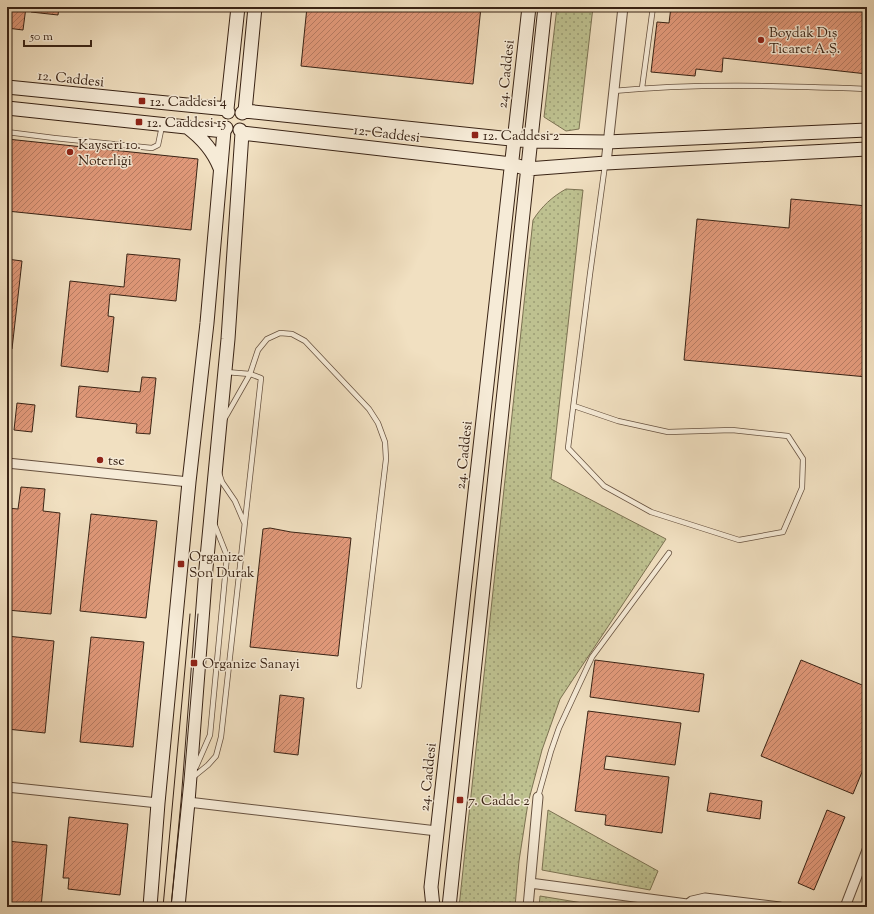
<svg xmlns="http://www.w3.org/2000/svg" width="874" height="914" viewBox="0 0 874 914" font-family="'Sorts Mill Goudy',serif">
  <style>
    .grass { fill: url(#grass-dots); stroke: #7c7252 }
    .building { fill: url(#building-hatch); stroke: #392315 }
    .lines { fill: none; stroke-linecap: round; stroke-linejoin: round }
    .lane-casing { stroke: #675240; stroke-width: 6 }
    .street-casing { stroke: #675240; stroke-width: 11 }
    .secondary-casing { stroke: #392315; stroke-width: 15 }
    .lane { stroke: #f6ebd7; stroke-width: 4.5 }
    .street { stroke: #f6ebd7; stroke-width: 9 }
    .secondary { stroke: #f6ebd7; stroke-width: 13 }
    .tram { stroke: #392315; stroke-width: 1 }
    .poi-dot { fill: #8f2418; stroke: #f6ebd7; stroke-width: 1.5 }
    .labels { text-anchor: middle; stroke-width: 3; stroke-linejoin: round; paint-order: stroke }
    .poi-label { font-size: 14px; fill: #392315; stroke: #f6ebd7; text-anchor: start }
    .street-label { font-size: 14px; fill: #392315; stroke: #f6ebd7 }
  </style>
  <defs>
    <pattern id="grass-dots" width="8" height="8" patternUnits="userSpaceOnUse"><rect width="8" height="8" fill="#bec190"/><path d="M2 2h.1M6 6h.1" fill="none" stroke="#9b9c74" stroke-width="1.8" stroke-linecap="round"/></pattern>
    <pattern id="building-hatch" width="6" height="6" patternUnits="userSpaceOnUse"><rect width="6" height="6" fill="#e1997a"/><path d="M-1 1l2-2M0 6l6-6M5 7l2-2" fill="none" stroke="#b77c63"/></pattern>
  </defs>
  <rect width="100%" height="100%" fill="#f1e0c1"/>
  <filter id="stains"><feTurbulence type="fractalNoise" baseFrequency=".005" numOctaves="4"/><feColorMatrix values="0 0 0 0 .2 0 0 0 0 .09 0 0 0 0 .02 0 0 0 .5 -.17"/></filter>
  <radialGradient id="worn" r=".72"><stop offset=".6" stop-color="#630" stop-opacity="0"/><stop offset="1" stop-color="#630" stop-opacity=".3"/></radialGradient>
  <path class="grass" d="M557 7H593L579 129 566 131 544 117Z
    M566 189 583 190 551 479 666 539 560 699 542 750 528 803 519 861 515 907H459L533 220C542 206 552 197 566 189Z
    M548 810 658 871 650 890 542 870Z
    M540 896 607 907H539Z"/>
  <path class="building" d="M7 7H26L23 30 7 28Z
    M32 7H59L58 15 31 12Z
    M307 7H481L473 84 301 66Z
    M671 7H867V74L723 58 722 72 696 69 695 76 651 72 657 22 669 23Z
    M7 139 198 159 191 230 7 211Z
    M791 199 867 206V377L684 360 697 219 789 228Z
    M127 254 180 259 176 301 110 294 108 316 114 317 108 372 61 366 70 281 124 287Z
    M7 259 22 261 12 349H7Z
    M142 377 156 378 150 434 136 433 137 424 76 417 79 386 140 392Z
    M17 403 35 405 32 432 14 430Z
    M21 487 45 489 43 511 60 513 51 614 7 610V508L18 509Z
    M91 514 157 521 146 618 80 611Z
    M270 528 291 532 351 538 338 656 250 647 263 529Z
    M7 636 54 641 45 733 7 729Z
    M91 637 144 642 133 747 80 742Z
    M595 660 704 674 699 712 590 697Z
    M801 660 867 687V760L853 794 761 756Z
    M280 695 304 698 298 755 274 752Z
    M588 711 681 723 675 765 606 756 604 769 669 777 662 833 605 825 606 815 575 811Z
    M710 793 762 801 760 819 707 811Z
    M827 810 845 817 814 890 798 883Z
    M69 817 128 824 120 895 68 889 69 878H63Z
    M7 841 47 845 41 907H7Z"/>
  <g class="lines">
    <defs>
      <path id="lane" d="M642 88 653 7
        M613 91C698 83 782 86 867 89
        M7 132 54 138 152 148 158 145 162 126
        M226 372 250 374 258 350 267 339 280 333 292 334 305 341 369 409 378 423 385 442 386 459 359 686
        M574 406 618 421 668 432 732 430 788 436 803 459 802 488 783 532 739 540 651 512 604 486 568 448 590 274 605 165
        M219 473 222 482 235 501 244 522
        M196 767 210 735 227 556 214 523
        M192 778 208 765 216 756 221 737 261 378 250 374 225 418
        M538 797 551 751 559 728 592 657 669 553"/>
      <path id="street" d="M606 163 623 7
        M7 463 189 482
        M7 787 158 803
        M188 802 437 831
        M530 883 687 904
        M528 907 538 797
        M684 907 692 901 705 898 780 907
        M845 907 867 850"/>
      <path id="secondary" d="M7 87 227 109
        M7 108 224 131
        M245 111 530 141 607 142 867 130
        M228 112 227 109 238 7
        M242 113 245 111 255 7
        M187 127C202 138 213 150 220 168
        M242 133 512 164 527 169 606 163 867 149
        M150 907 158 803 189 482 207 323 224 131 226 128
        M178 907 188 802 206 568 228 339 242 133 240 130
        M433 907 431 887 529 7
        M449 907 545 7"/>
    </defs>
    <use href="#lane" class="lane-casing"/>
    <use href="#street" class="street-casing"/>
    <use href="#secondary" class="secondary-casing"/>
    <use href="#lane" class="lane"/>
    <use href="#street" class="street"/>
    <use href="#secondary" class="secondary"/>
    <path class="tram" d="M163 907 190 614
      M171 907 184 780 198 614"/>
  </g>
  <g class="poi-dot">
    <circle cx="761" cy="40" r="4"/>
    <rect x="138" y="97" width="8" height="8" rx="2"/>
    <rect x="135" y="118" width="8" height="8" rx="2"/>
    <rect x="471" y="131" width="8" height="8" rx="2"/>
    <circle cx="70" cy="152" r="4"/>
    <circle cx="100" cy="460" r="4"/>
    <rect x="177" y="560" width="8" height="8" rx="2"/>
    <rect x="190" y="659" width="8" height="8" rx="2"/>
    <rect x="456" y="796" width="8" height="8" rx="2"/>
  </g>
  <g class="labels">
    <g class="poi-label">
      <text x="769" y="37">Boydak Dış<tspan x="769" dy="16">Ticaret A.Ş.</tspan></text>
      <text x="150" y="106">12. Caddesi 4</text>
      <text x="147" y="127">12. Caddesi 15</text>
      <text x="483" y="140">12. Caddesi 2</text>
      <text x="78" y="149">Kayseri 10.<tspan x="78" dy="16">Noterliği</tspan></text>
      <text x="108" y="465">tse</text>
      <text x="189" y="561">Organize<tspan x="189" dy="16">Son Durak</tspan></text>
      <text x="202" y="668">Organize Sanayi</text>
      <text x="468" y="805">7. Cadde 2</text>
    </g>
    <g class="street-label">
      <text transform="translate(505 74) rotate(-84)" y="5">24. Caddesi</text>
      <text transform="translate(71 78) rotate(6)" y="5">12. Caddesi</text>
      <text transform="translate(387 133) rotate(7)" y="5">12. Caddesi</text>
      <text transform="translate(463 455) rotate(-84)" y="5">24. Caddesi</text>
      <text transform="translate(427 777) rotate(-84)" y="5">24. Caddesi</text>
    </g>
  </g>
  <rect width="874" height="914" fill="none" stroke="#f1e0c1" stroke-width="24"/>
  <rect x="8" y="8" width="858" height="898" fill="none" stroke="#392315" stroke-width="2"/>
  <rect x="12" y="12" width="850" height="890" fill="none" stroke="#392315"/>
  <path d="M24 40v6h67v-6" fill="none" stroke="#392315" stroke-width="2"/>
  <text x="30" y="40" font-size="12" fill="#392315" stroke="#f6ebd7" stroke-width="3" paint-order="stroke">50 m</text>
  <rect width="100%" height="100%" filter="url(#stains)"/>
  <rect width="100%" height="100%" fill="url(#worn)"/>
</svg>
